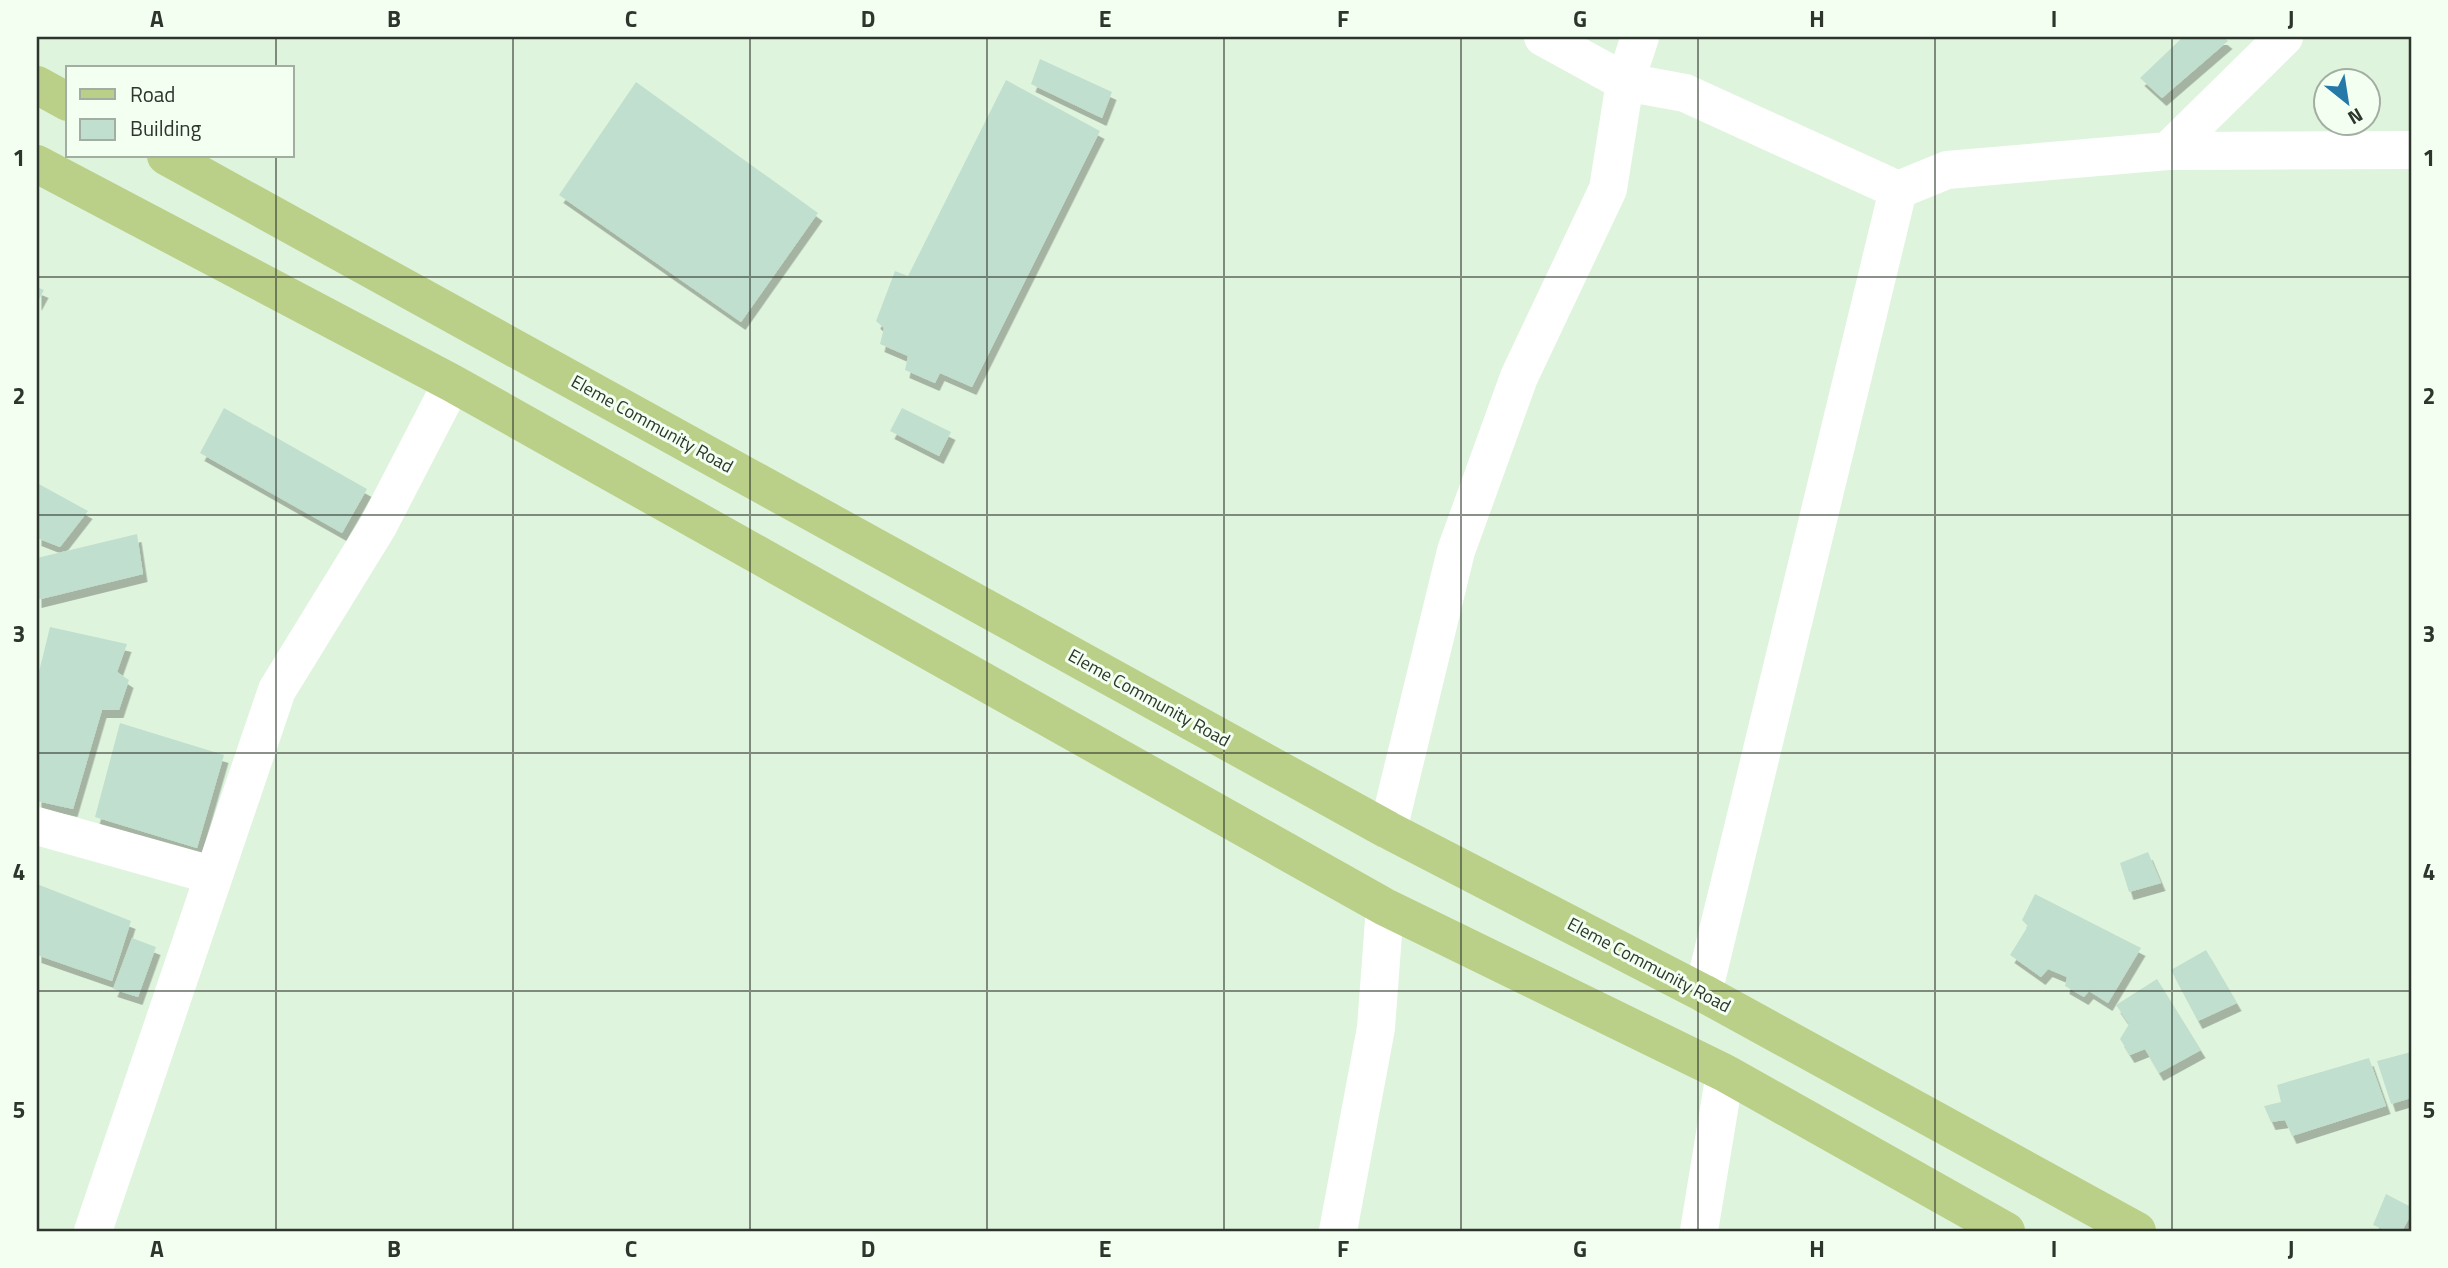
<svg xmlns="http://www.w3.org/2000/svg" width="2448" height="1268" viewBox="0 0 2448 1268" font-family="'Titillium Web',sans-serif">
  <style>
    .building { fill: #c1dfcf; filter: url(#shadow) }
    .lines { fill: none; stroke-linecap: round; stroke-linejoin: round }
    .street { stroke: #fff; stroke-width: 38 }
    .primary { stroke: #bacf88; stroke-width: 38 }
    .grid { fill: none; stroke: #2d352c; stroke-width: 2; stroke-opacity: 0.55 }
    .labels { text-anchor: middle; stroke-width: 6; stroke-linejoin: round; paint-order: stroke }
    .street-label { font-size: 18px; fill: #2d352c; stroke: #f2fff1 }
    .neatline { fill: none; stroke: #2d352c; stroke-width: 2.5 }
    .grid-label { font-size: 23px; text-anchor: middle; font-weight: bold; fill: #2d352c }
  </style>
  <defs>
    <filter id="shadow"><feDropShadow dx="4.5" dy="8" stdDeviation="0" flood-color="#0004"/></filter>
  </defs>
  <rect width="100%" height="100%" fill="#dff4dd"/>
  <path class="building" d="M2183 37H2223L2228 41 2162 98 2140 78Z
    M1040 59 1112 92 1102 118 1031 84Z
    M1006 80 1100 131 972 387 940 373 935 383 905 370 908 356 880 344 884 328 876 321 895 271 908 276Z
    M636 82 818 213 741 322 559 195Z
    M37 287 44 290 37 303Z
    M224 408 367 489 342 533 200 453Z
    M902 408 951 432 939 456 890 431Z
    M37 483 88 511 60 547 37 538Z
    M137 534 143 574 37 600V558Z
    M50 627 127 644 117 672 129 680 119 710H102L73 809 37 801V680Z
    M120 723 224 755 197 848 95 817Z
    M2148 852 2161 883 2129 892 2120 863Z
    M37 884 131 921 112 981 37 955Z
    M2035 894 2141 948 2108 1003 2089 991 2084 997 2065 986 2067 977 2048 969 2041 977 2010 955 2028 926 2022 920Z
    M132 938 156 947 138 997 113 989Z
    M2206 950 2237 1003 2198 1021 2171 970Z
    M2157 979 2201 1050 2159 1073 2145 1049 2130 1055 2120 1039 2129 1024 2116 1005Z
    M2411 1052V1098L2391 1104 2377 1061Z
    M2369 1058 2386 1106 2292 1136 2285 1120 2271 1122 2264 1106 2281 1102 2277 1085Z
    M2386 1194 2411 1207V1215L2402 1231H2387L2373 1225Z"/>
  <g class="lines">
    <path class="street" d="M1543 37 1625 82 1685 93 1898 190 1947 170 2168 151 2411 150
      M2168 151 2284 37
      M37 826 212 875
      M1388 830 1456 551 1519 377 1608 189 1625 82 1640 37
      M1703 993 1898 190
      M93 1231 277 690 378 526 452 383
      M1338 1231 1376 1028 1385 907
      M1699 1231 1725 1073"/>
    <path class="primary" d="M37 85 68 102
      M166 156 1388 830 1703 993 2137 1231
      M37 164 452 383 1385 907 1725 1073 2006 1231"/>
  </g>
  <path class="grid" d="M276 37V68M513 37V1231M750 37V1231M987 37V1231M1224 37V1231M1461 37V1231M1698 37V1231M1935 37V1231M2172 37V1231M276 156V1231M37 277H2411M37 515H2411M37 753H2411M37 991H2411"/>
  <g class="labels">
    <g class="street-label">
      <text transform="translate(652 424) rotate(29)" y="6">Eleme Community Road</text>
      <text transform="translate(1149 698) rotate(29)" y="6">Eleme Community Road</text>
      <text transform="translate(1649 965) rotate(28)" y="6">Eleme Community Road</text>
    </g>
  </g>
  <rect width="2448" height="1268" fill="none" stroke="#f2fff1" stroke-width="77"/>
  <rect x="66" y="66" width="228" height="91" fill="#f2fff1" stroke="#a3aea2" stroke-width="2"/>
  <rect x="80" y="89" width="35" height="10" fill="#bacf88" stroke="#a3aea2" stroke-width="2"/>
  <text x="130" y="102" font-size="21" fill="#2d352c">Road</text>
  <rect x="80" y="119" width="35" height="21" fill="#c1dfcf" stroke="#a3aea2" stroke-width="2"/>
  <text x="130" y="136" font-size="21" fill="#2d352c">Building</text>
  <g transform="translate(2347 102) rotate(150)"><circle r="33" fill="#f2fff1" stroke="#a3aea2" stroke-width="2"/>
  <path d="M0-5L12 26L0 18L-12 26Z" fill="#2479a9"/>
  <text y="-10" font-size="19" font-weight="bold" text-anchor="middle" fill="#2d352c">N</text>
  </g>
  <rect x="38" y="38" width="2372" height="1192" class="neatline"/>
  <g class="grid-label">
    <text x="157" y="27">A</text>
    <text x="394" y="27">B</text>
    <text x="631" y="27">C</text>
    <text x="868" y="27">D</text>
    <text x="1105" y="27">E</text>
    <text x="1343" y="27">F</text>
    <text x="1580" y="27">G</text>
    <text x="1817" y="27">H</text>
    <text x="2054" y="27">I</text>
    <text x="2291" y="27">J</text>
    <text x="19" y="166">1</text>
    <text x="2429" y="166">1</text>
    <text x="19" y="404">2</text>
    <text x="2429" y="404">2</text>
    <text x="19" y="642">3</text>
    <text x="2429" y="642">3</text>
    <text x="19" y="880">4</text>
    <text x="2429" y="880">4</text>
    <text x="19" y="1118">5</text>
    <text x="2429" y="1118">5</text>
    <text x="157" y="1257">A</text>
    <text x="394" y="1257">B</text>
    <text x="631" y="1257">C</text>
    <text x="868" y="1257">D</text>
    <text x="1105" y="1257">E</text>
    <text x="1343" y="1257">F</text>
    <text x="1580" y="1257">G</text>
    <text x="1817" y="1257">H</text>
    <text x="2054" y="1257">I</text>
    <text x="2291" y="1257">J</text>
  </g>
</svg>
